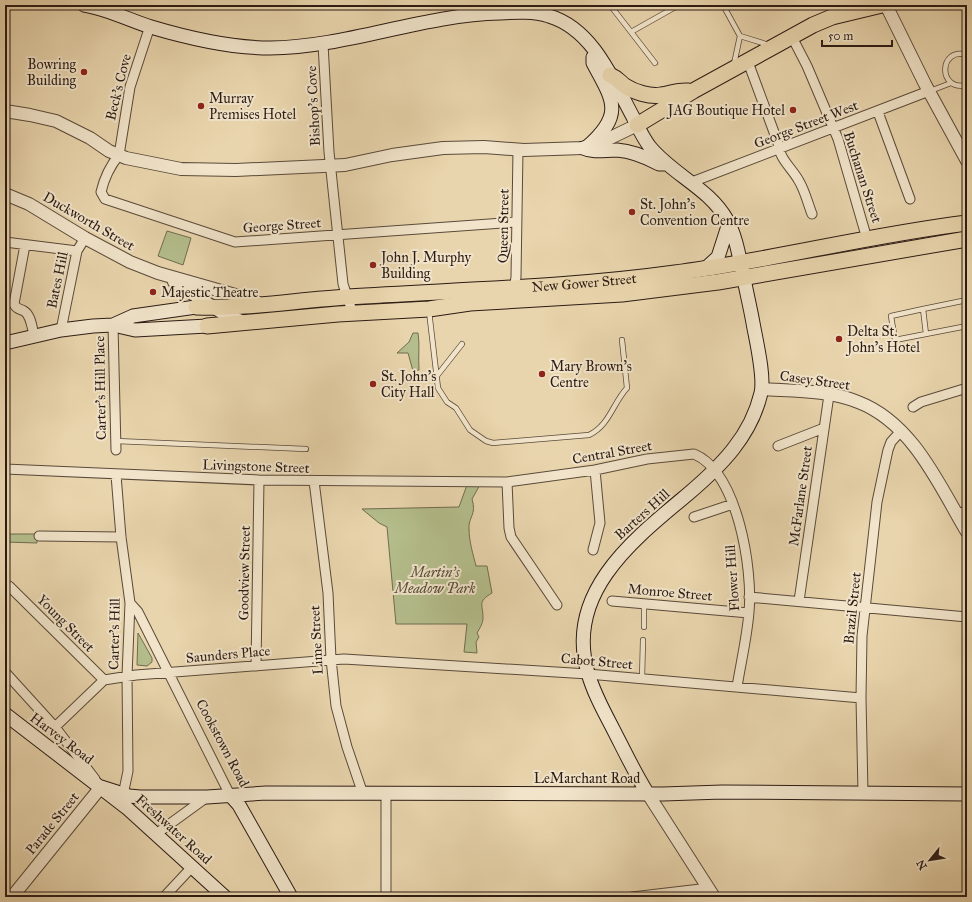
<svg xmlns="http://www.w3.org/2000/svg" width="972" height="902" viewBox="0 0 972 902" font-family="'IM FELL Great Primer',serif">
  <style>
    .green { fill: #b4be8c; stroke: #706c50 }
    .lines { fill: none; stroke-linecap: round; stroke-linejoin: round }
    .service-casing { stroke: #5a4a3a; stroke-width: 6 }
    .pedestrian-casing { stroke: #5a4a3a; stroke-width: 9 }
    .minor-casing { stroke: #5a4a3a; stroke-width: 11 }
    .tertiary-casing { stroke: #5a4a3a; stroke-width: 14 }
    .secondary-casing { stroke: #2b1b14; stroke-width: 15 }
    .primary-casing { stroke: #2b1b14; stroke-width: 17 }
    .service { stroke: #f1e4ca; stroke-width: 4.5 }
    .pedestrian { stroke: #f1e4ca; stroke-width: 7 }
    .minor { stroke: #f1e4ca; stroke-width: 9 }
    .tertiary { stroke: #f1e4ca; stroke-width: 12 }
    .secondary { stroke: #f1e4ca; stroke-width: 13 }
    .primary { stroke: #e9d5ad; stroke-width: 15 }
    .poi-dot { fill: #8f2418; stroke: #f1e4ca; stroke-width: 1.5 }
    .labels { text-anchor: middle; stroke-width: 4; stroke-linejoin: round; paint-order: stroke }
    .poi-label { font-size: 14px; fill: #2b1b14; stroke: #f1e4ca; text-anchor: start }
    .street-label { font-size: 14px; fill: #2b1b14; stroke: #f1e4ca }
    .park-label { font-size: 14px; font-style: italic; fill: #544c38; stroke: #f1e4ca }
  </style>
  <rect width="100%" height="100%" fill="#e9d5ad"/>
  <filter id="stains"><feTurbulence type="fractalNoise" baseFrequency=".005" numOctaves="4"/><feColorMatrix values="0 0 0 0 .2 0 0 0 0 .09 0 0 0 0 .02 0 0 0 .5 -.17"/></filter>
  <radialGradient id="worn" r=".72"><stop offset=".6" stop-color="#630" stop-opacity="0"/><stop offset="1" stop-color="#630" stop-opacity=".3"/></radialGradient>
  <path class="green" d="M167 231 191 238 183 265 158 256Z
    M413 333H418C420 345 418 357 419 370L413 371 408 353H397L409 342Z
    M481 483 472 499C477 515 468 517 469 529 469 541 473 554 476 566H487L492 593C477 602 483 604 483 618 483 623 480 628 477 633L479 637 476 642 477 653 464 652 467 624H396L387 527 379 523 362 509 459 507 467 485Z
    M5 534H37V543L5 542Z
    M138 633 152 658V662L147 666 137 665Z"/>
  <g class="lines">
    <defs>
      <path id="service" d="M610 5 631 32 679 5
        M723 5 740 36 734 64
        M631 32 655 63
        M740 36 769 45
        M967 55C939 46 937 92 967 85
        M930 91 951 83
        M5 304H14
        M923 309 891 316 895 340 967 326
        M429 311 438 388 447 402 456 408 470 430 486 441 493 443 589 435C609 426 613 403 627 388L622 340
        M926 334 923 309 967 300
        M436 377 462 344
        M116 441 306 449
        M644 627V603
        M642 679 643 640"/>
      <path id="pedestrian" d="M5 209V210"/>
      <path id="minor" d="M150 26 130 87 119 155C110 166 104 179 101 192L105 199 235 242 516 222
        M792 37 807 66 838 139 867 239
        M323 44 329 152 343 284 353 314
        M748 62 778 143C779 159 792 168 799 181 805 191 808 204 812 214
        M878 112 910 199
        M692 182 929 91
        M5 242 77 251
        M25 245 14 304C17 310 19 308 24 311 31 315 32 328 34 335
        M514 291 516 277 518 150
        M113 325 116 450
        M61 330 77 251 85 238
        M913 407 921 402 967 388
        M778 446 824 428
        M5 469 259 480 507 482 595 470 647 459 694 454C738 472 753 570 749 612 747 637 741 662 737 687
        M116 475 121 537 130 603 127 676 128 771 123 795
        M314 481 328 593 331 659 336 706 347 747 363 794
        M507 482 509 528 511 537 557 605
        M956 514 967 511
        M694 517 733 504
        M39 536 121 537
        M593 550 600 523 595 470
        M9 586 104 680
        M749 597 967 617
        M612 601 749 613
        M799 601 829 395
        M130 603 138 612 230 795
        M256 666 259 480
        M5 672 55 727 95 779
        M55 727 104 680 136 675 344 659 588 674 861 698
        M863 793 861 698 862 636 877 502 888 450 891 442 901 431
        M156 834 207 797
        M164 897 192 867
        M386 897V794
        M632 897 709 888"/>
      <path id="tertiary" d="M886 5 925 84 967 161
        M5 111 30 115 56 121 90 138 109 151 126 158 181 169 236 170 345 165 392 155 443 148 484 147 524 150 583 148 604 141 637 125
        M5 194 29 204 85 238 130 262 158 273 253 300 262 305
        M174 282 224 314 244 322
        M762 389C793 391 829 390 858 402 913 423 939 485 967 532
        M648 794 714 897
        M12 897 101 787"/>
      <path id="secondary" d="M84 5C108 9 129 20 151 27 188 38 232 48 270 48 348 47 421 15 500 13 516 12 534 11 549 16 593 29 613 80 633 117 638 127 643 138 650 147 673 175 709 188 727 220 736 236 739 256 743 274 746 290 750 306 753 323 756 340 765 377 761 393 751 436 721 466 688 494 634 539 564 593 588 673 593 691 602 708 611 725 623 748 634 772 648 794
        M587 147C625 114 613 100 593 63V57
        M583 148C594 153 605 150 617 150 631 151 646 157 659 164H664
        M706 268 718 257 729 223
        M113 325 133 316 196 307
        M5 343 61 330 93 326 113 325 135 330 207 326
        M5 714 127 808 225 897
        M101 787 129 796 140 797H207L266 793 663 794 722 792 967 794
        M230 795 239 805 291 897"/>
      <g id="primary">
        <path d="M610 75C619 79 619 82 625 86 634 92 650 97 661 95 670 94 678 90 688 91"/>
        <path d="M637 125 693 91 813 25 832 17 882 5"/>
        <path id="s1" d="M196 307C247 309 297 300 348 297 457 290 567 288 675 273 773 260 869 235 967 223"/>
        <path d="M207 326 338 314 429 309 470 303 622 294 718 282 967 239"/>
      </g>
    </defs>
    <use href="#service" class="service-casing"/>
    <use href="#pedestrian" class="pedestrian-casing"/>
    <use href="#minor" class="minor-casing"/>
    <use href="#tertiary" class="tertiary-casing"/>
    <use href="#secondary" class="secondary-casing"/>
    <use href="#primary" class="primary-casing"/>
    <use href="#service" class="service"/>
    <use href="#pedestrian" class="pedestrian"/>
    <use href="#minor" class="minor"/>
    <use href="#tertiary" class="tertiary"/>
    <use href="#secondary" class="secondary"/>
    <use href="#primary" class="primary"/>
  </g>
  <g class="poi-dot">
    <circle cx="84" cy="72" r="4"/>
    <circle cx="201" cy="106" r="4"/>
    <circle cx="793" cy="110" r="4"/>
    <circle cx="632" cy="212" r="4"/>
    <circle cx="373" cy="265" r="4"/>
    <circle cx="153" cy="292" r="4"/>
    <circle cx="839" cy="339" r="4"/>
    <circle cx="542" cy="374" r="4"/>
    <circle cx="373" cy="384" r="4"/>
  </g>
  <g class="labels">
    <g class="poi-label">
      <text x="76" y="69" text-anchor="end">Bowring<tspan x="76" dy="16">Building</tspan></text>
      <text x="209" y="103">Murray<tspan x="209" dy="16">Premises Hotel</tspan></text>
      <text x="785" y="115" text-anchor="end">JAG Boutique Hotel</text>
      <text x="640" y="209">St. John's<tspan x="640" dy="16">Convention Centre</tspan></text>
      <text x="381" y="262">John J. Murphy<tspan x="381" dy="16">Building</tspan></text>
      <text x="161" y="297">Majestic Theatre</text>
      <text x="847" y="336">Delta St.<tspan x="847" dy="16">John's Hotel</tspan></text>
      <text x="550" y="371">Mary Brown's<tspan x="550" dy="16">Centre</tspan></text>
      <text x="381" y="381">St. John's<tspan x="381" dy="16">City Hall</tspan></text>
    </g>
    <g class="street-label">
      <text transform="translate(118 87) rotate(-76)" y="5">Beck's Cove</text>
      <text transform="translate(313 106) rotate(-93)" y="5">Bishop's Cove</text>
      <text transform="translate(806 124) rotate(-21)" y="5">George Street West</text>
      <text transform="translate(863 177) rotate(72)" y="5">Buchanan Street</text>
      <text transform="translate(89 221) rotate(30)" y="5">Duckworth Street</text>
      <text transform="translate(282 225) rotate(-4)" y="5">George Street</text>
      <text transform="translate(503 226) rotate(-89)" y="5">Queen Street</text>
      <text transform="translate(57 280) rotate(-78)" y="5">Bates Hill</text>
      <text dy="5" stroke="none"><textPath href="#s1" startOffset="389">New Gower Street</textPath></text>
      <text transform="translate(815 380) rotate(8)" y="5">Casey Street</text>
      <text transform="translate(100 388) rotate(-91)" y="5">Carter's Hill Place</text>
      <text transform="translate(612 452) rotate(-10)" y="5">Central Street</text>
      <text transform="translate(256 466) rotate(2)" y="5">Livingstone Street</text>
      <text transform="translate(800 496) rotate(-82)" y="5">McFarlane Street</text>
      <text transform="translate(642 514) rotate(-42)" y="5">Barters Hill</text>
      <text transform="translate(244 573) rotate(-89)" y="5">Goodview Street</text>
      <text transform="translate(732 578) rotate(-94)" y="5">Flower Hill</text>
      <text transform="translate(670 592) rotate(5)" y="5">Monroe Street</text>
      <text transform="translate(852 608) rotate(-84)" y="5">Brazil Street</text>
      <text transform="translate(66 623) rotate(45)" y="5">Young Street</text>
      <text transform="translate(114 634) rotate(-89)" y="5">Carter's Hill</text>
      <text transform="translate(316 640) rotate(-93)" y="5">Lime Street</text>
      <text transform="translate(228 654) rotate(-5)" y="5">Saunders Place</text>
      <text transform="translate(597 661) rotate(5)" y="5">Cabot Street</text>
      <text transform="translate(62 738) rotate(37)" y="5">Harvey Road</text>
      <text transform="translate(223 743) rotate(62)" y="5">Cookstown Road</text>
      <text x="587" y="783">LeMarchant Road</text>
      <text transform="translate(52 823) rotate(-51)" y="5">Parade Street</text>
      <text transform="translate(174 829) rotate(42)" y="5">Freshwater Road</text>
    </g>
    <g class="park-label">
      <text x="435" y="577">Martin's<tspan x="435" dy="16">Meadow Park</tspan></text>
    </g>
  </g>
  <rect width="972" height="902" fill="none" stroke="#e9d5ad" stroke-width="20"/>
  <rect x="6" y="6" width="960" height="890" fill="none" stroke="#2b1b14" stroke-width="2"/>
  <rect x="10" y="10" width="952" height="882" fill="none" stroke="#2b1b14"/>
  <g transform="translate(930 860) rotate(240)" stroke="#f1e4ca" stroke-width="3" paint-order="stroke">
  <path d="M0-3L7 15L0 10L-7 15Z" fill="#2b1b14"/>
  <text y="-6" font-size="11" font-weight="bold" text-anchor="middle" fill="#2b1b14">N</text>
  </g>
  <path d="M822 40v6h70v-6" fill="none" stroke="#2b1b14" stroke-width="2"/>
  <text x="828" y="40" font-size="12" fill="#2b1b14" stroke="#f1e4ca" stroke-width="3" paint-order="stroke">50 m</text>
  <rect width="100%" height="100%" filter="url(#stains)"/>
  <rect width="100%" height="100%" fill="url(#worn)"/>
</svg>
